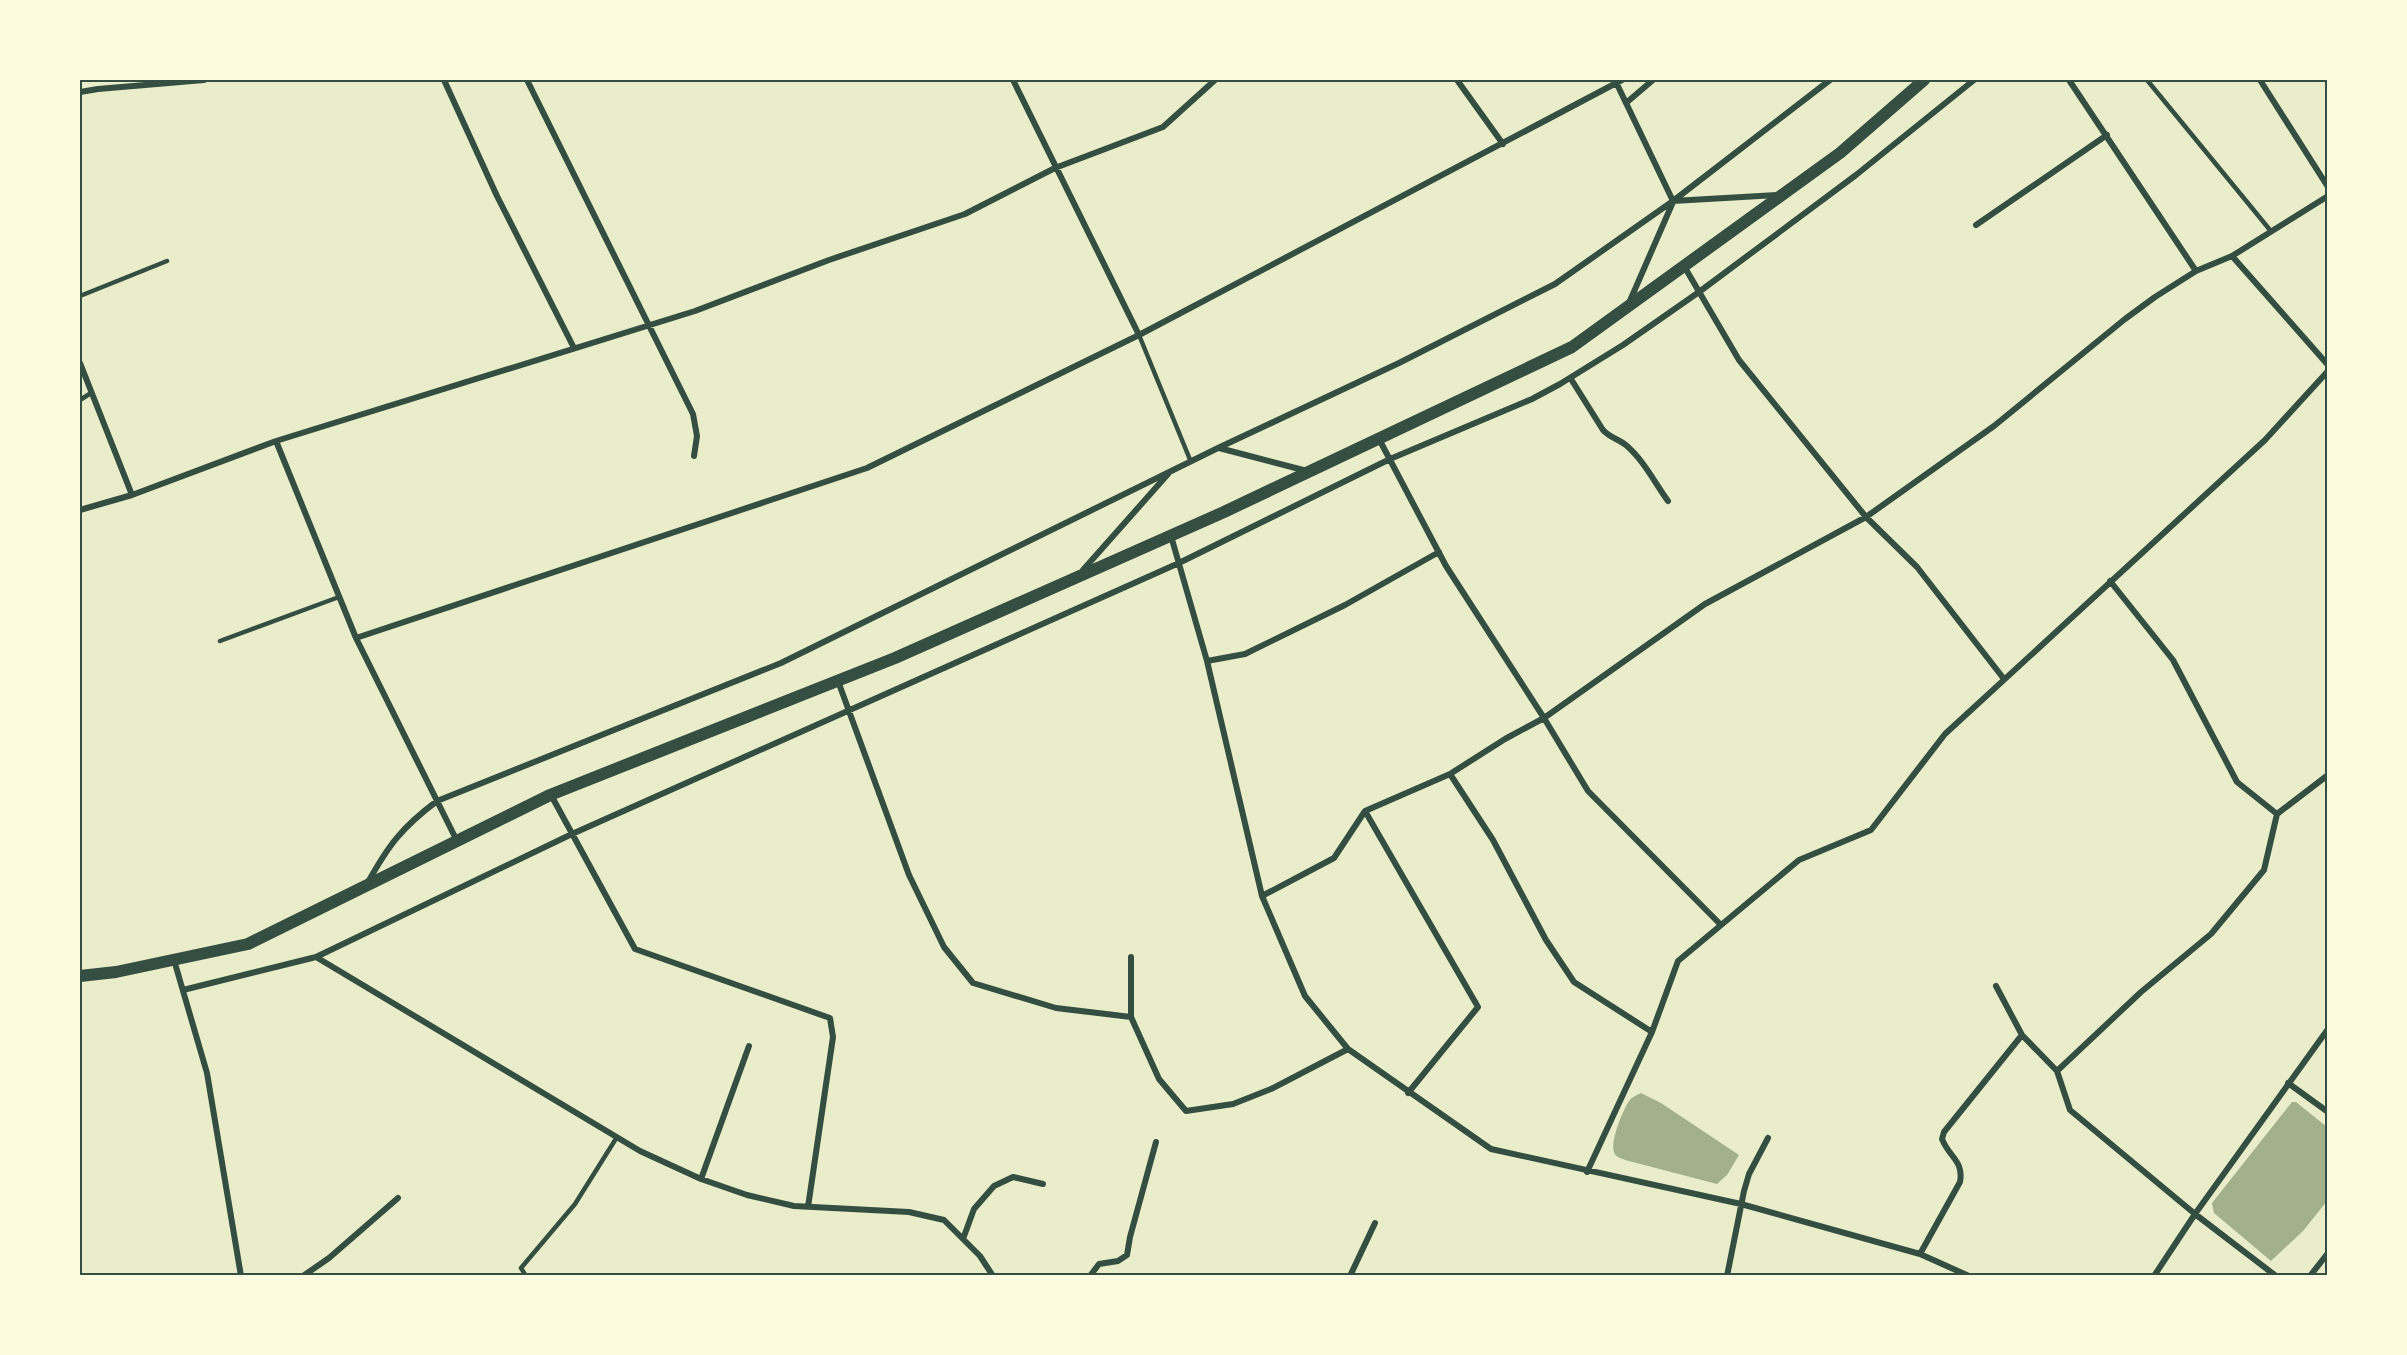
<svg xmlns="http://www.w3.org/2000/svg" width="2407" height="1355" viewBox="0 0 2407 1355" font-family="'Fira Sans',sans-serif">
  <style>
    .water { fill: #a3b18a }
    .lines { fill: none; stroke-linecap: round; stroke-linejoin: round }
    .service { stroke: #344e41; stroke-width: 4.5 }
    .minor { stroke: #344e41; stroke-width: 6 }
    .secondary { stroke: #344e41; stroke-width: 12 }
    .neatline { fill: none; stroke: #344e41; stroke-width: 2 }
  </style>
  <rect width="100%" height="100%" fill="#e9edc9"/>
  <path class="water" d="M1641 1093 1661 1103 1739 1155 1727 1175 1717 1184 1625 1160C1621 1158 1615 1157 1614 1152 1610 1141 1623 1110 1629 1101 1632 1097 1637 1095 1641 1093Z
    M2292 1102H2296L2327 1127V1201L2303 1231 2271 1261 2214 1213 2212 1203Z"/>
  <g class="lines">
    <path class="service" d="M2147 80 2270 230
      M80 296 167 261
      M1139 335 1191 462
      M80 400 91 393
      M220 641 339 597
      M526 1276 521 1268 575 1204 617 1137"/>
    <path class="minor" d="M444 80 497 196 574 348
      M527 80 693 414 697 436 694 456
      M1013 80 1139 335
      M1457 80 1503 144
      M1615 80 1673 201 1777 195
      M2069 80 2196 271
      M2260 80 2328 187
      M80 92 98 89 204 80
      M1626 103 1653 80
      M1976 225 2107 135
      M2232 256 2328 365
      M1684 266 1739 360 1866 517 1917 567 2004 679
      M1629 303 1673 202
      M80 363 132 495
      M1571 379 1603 430C1610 438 1619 439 1627 446 1644 461 1655 483 1668 501
      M1379 439 1446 566 1544 718 1588 791 1721 925
      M276 441 356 638 457 841
      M1219 448 1307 471
      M80 510 132 495 276 441 695 311 829 260 965 214 1055 168 1163 127 1215 80
      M1171 536 1207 661 1262 896 1305 996 1348 1049 1491 1149 1741 1204 1920 1254 1969 1276
      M1083 570 1168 474
      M2110 581 2173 660 2237 782 2277 814
      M356 638 867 468 1139 335 1622 80
      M1207 661 1245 654 1345 605 1439 552
      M838 681 909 875 944 947 973 983 1056 1008 1131 1017
      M1450 774 1493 840 1546 940 1574 982 1652 1032
      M551 795 635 949 830 1018 833 1037 808 1207
      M1365 811 1478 1007 1408 1093
      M367 884C388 846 401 828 437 801L781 663 1218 448 1399 363 1555 284 1673 201 1830 80
      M1262 896 1334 858 1365 811 1450 774 1505 739 1544 718 1705 604 1866 517 1994 426 2125 319 2155 297 2196 271 2232 256 2328 196
      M316 957 640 1151 701 1179 747 1195 794 1206 909 1212 944 1220 980 1256 993 1276
      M1131 957V1017L1159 1079 1186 1111 1233 1104 1271 1089 1348 1049
      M174 960 207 1073 241 1276
      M1996 986 2022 1035 2057 1071 2141 992 2211 934 2264 870 2277 814 2328 775
      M183 990 316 957 572 834 1179 563 1390 459 1532 399 1560 384 1623 345 1699 292 1856 175 1974 80
      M2057 1071 2070 1110 2195 1214 2276 1276
      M2288 1083 2328 1112
      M1587 1172 1652 1032 1678 961 1799 860 1871 830 1945 734 2265 440 2328 371
      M701 1179 749 1046
      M963 1239 974 1209 994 1186 1013 1177 1043 1184
      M1920 1254 1960 1182C1964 1161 1949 1157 1942 1139L1944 1132 2022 1035
      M303 1276 329 1258 398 1198
      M1090 1276 1099 1264 1118 1261 1127 1255 1130 1237 1156 1142
      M1350 1276 1375 1223
      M1727 1276 1744 1191 1749 1174 1768 1138
      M2154 1276 2195 1214 2328 1029
      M2310 1276 2328 1253"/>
    <path class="secondary" d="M80 976 116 972 248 944 550 795 895 658 1224 512 1572 347 1840 153 1924 80"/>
  </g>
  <rect width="2407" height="1355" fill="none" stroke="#fefae0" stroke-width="162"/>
  <rect x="81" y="81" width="2245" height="1193" class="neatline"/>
</svg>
